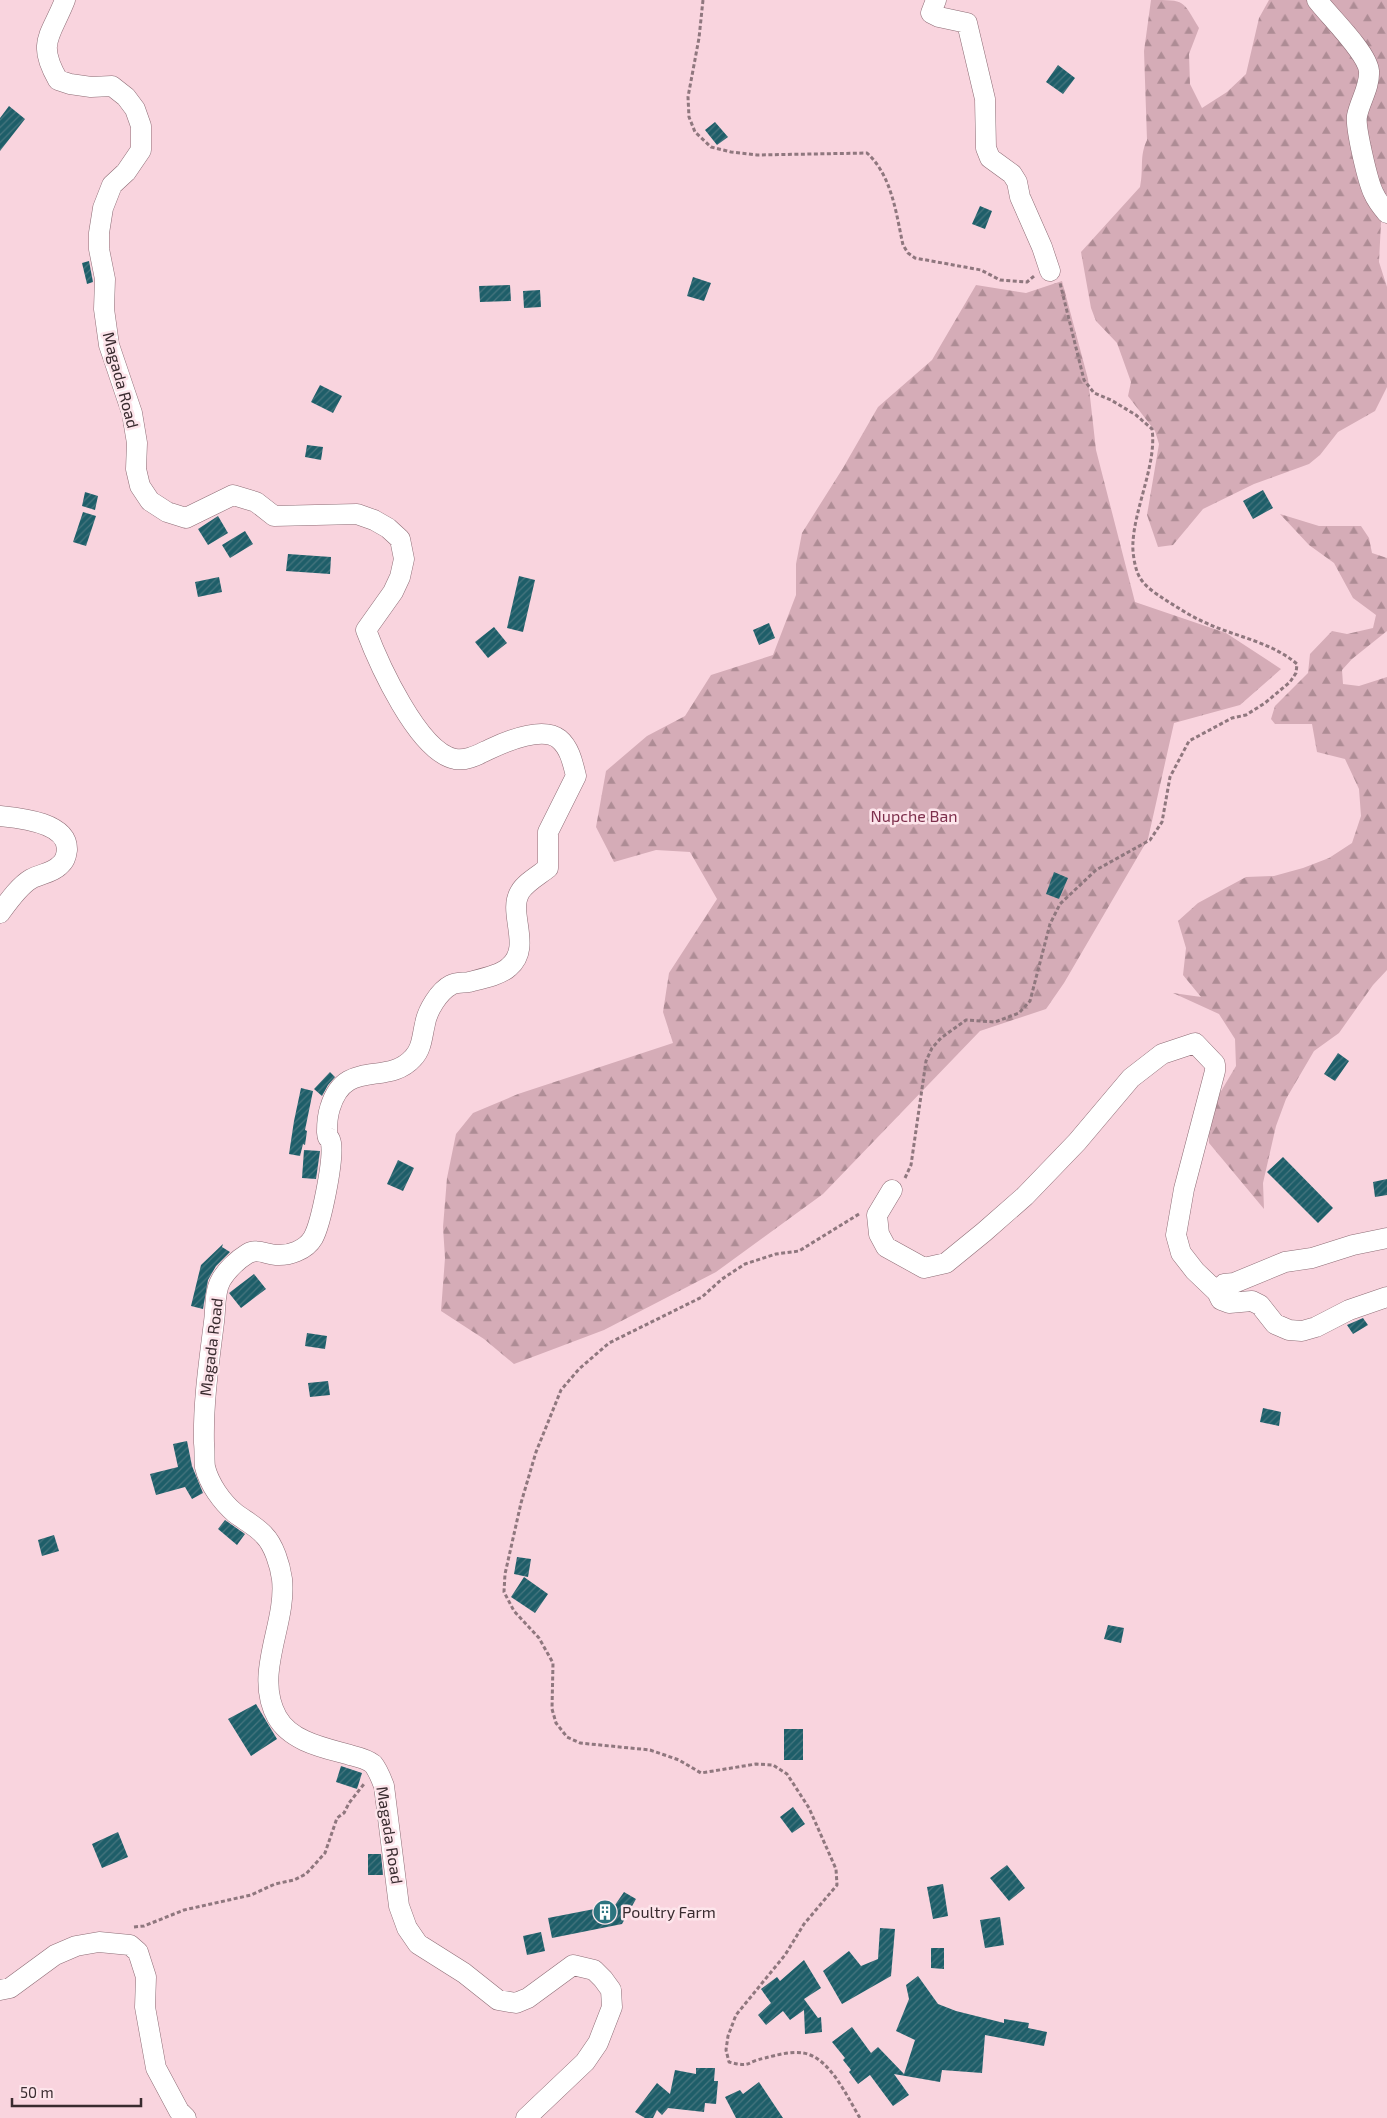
<svg xmlns="http://www.w3.org/2000/svg" width="1387" height="2118" viewBox="0 0 1387 2118" font-family="'Exo 2',sans-serif">
  <style>
    .forest { fill: url(#forest-firs) }
    .building { fill: url(#building-hatch) }
    .lines { fill: none; stroke-linecap: round; stroke-linejoin: round }
    .street-casing { stroke: #8d6c75; stroke-width: 21 }
    .path { stroke: #8f777e; stroke-width: 3; stroke-dasharray: 4 2.5; stroke-linecap: butt }
    .street { stroke: #fff; stroke-width: 20 }
    .labels { text-anchor: middle; stroke-width: 5; stroke-linejoin: round; paint-order: stroke }
    .street-label { font-size: 16px; fill: #392b2f; stroke: #fde5eb }
    .park-label { font-size: 16px; fill: #7d2f4c; stroke: #fde5eb }
    .poi-label { font-size: 16px; fill: #392b2f; stroke: #fde5eb; text-anchor: start }
  </style>
  <defs>
    <pattern id="forest-firs" width="22" height="20" patternUnits="userSpaceOnUse" patternTransform="scale(1.25)"><rect width="22" height="20" fill="#d5acb7"/><path d="M5 1l3.5 6h-7zM16 11l3.5 6h-7z" fill="#ae8c95"/></pattern>
    <pattern id="building-hatch" width="6" height="6" patternUnits="userSpaceOnUse" patternTransform="scale(1.25)"><rect width="6" height="6" fill="#1e5e69"/><path d="M-1 1l2-2M0 6l6-6M5 7l2-2" fill="none" stroke="#48767f"/></pattern>
  </defs>
  <rect width="100%" height="100%" fill="#f9d4de"/>
  <path class="forest" d="M1151 0C1186 0 1182 0 1199 28L1189 54 1190 84 1202 108 1227 92 1246 74 1259 18 1269 0H1387V194L1382 203 1379 262 1387 287V387L1375 411 1338 432 1320 455 1309 464 1254 484 1203 509 1173 545 1158 547 1147 515 1159 444 1155 431 1128 396 1131 382 1117 343 1096 321 1091 308 1081 252 1140 187C1144 168 1139 157 1147 140L1144 51Z
    M1062 281 1088 379 1096 450 1135 602 1226 633 1281 669 1240 705 1174 723 1148 839 1064 983 1046 1009 980 1031 823 1194 716 1272 604 1330 514 1364 484 1339 441 1311 445 1258 443 1227 447 1178 456 1134 473 1113 518 1094 673 1043 663 1012 669 973 717 899 690 852 656 850 614 862 596 827 606 771 647 736 685 716 711 675 773 655 796 595V564L802 533 843 468 878 407 932 360 976 285 1026 293Z
    M1280 514 1319 526H1361L1369 538 1372 553 1387 558V631L1352 659 1342 670 1343 684 1359 686 1387 677V970L1373 985 1339 1033 1314 1051 1286 1099 1276 1126 1263 1183 1264 1209 1209 1143 1208 1113 1236 1066 1235 1039 1219 1014 1173 993 1201 997 1183 975 1186 948 1178 921 1198 903 1246 877 1274 876 1303 868 1329 858 1352 843 1361 816 1359 789 1345 759 1317 752 1312 724H1275L1271 719 1275 706 1308 673 1310 654 1332 631 1347 634 1373 628 1376 615 1353 598 1334 563 1309 545Z"/>
  <path class="building" d="M1058 65 1075 78 1063 94 1046 82Z
    M9 106 25 119 0 151V118Z
    M715 122 728 137 717 145 705 130Z
    M980 206 992 211 985 229 972 224Z
    M89 261 93 282 87 284 82 263Z
    M693 277 711 283 704 301 687 296Z
    M510 285 511 301 480 302 479 286Z
    M540 290 541 307 524 308 523 291Z
    M320 385 342 396 333 413 311 402Z
    M307 445 323 447 321 460 305 457Z
    M1263 490 1273 508 1253 519 1243 501Z
    M85 492 98 496 95 510 82 506Z
    M83 512 96 516 86 546 73 542Z
    M218 516 228 533 208 545 198 529Z
    M245 531 253 544 230 558 222 545Z
    M288 554 331 557 330 574 286 571Z
    M519 576 535 580 523 632 507 628Z
    M219 577 222 592 198 597 195 582Z
    M769 623 775 638 759 645 753 630Z
    M494 627 507 643 488 658 475 642Z
    M1054 872 1068 878 1059 899 1046 894Z
    M1338 1053 1349 1061 1335 1081 1324 1074Z
    M330 1072 335 1077 328 1085 322 1096 314 1089Z
    M301 1088 313 1091 305 1130 307 1131 305 1145 303 1144 300 1156 289 1154 294 1121Z
    M304 1150 320 1151 316 1179 302 1178Z
    M1283 1157 1333 1208 1318 1223 1267 1172Z
    M398 1160 414 1168 403 1191 387 1184Z
    M1387 1179V1195L1375 1197 1373 1182Z
    M223 1244 222 1247 230 1252 216 1266 208 1280 203 1309 191 1306 201 1265Z
    M254 1274 266 1289 241 1308 229 1293Z
    M1363 1318 1368 1325 1353 1334 1347 1325Z
    M307 1333 327 1336 325 1349 305 1346Z
    M328 1381 330 1395 310 1397 308 1383Z
    M1263 1408 1281 1412 1279 1426 1260 1422Z
    M187 1441 192 1466 203 1493 192 1499 185 1487 156 1495 150 1474 178 1467 173 1444Z
    M225 1520 245 1534 237 1545 218 1529Z
    M54 1535 59 1551 42 1556 38 1540Z
    M517 1557 531 1559 528 1577 514 1574Z
    M524 1577 548 1594 535 1613 511 1597Z
    M1108 1625 1124 1628 1121 1643 1104 1639Z
    M256 1704 277 1739 251 1756 228 1719Z
    M784 1729H803V1760H784Z
    M341 1766 362 1773 357 1789 336 1782Z
    M793 1807 805 1824 792 1833 780 1817Z
    M118 1832 128 1857 102 1868 92 1844Z
    M368 1854H381L383 1875H368Z
    M1007 1865 1025 1888 1009 1901 990 1878Z
    M943 1884 948 1916 933 1919 927 1887Z
    M624 1892 636 1899 622 1924 552 1938 548 1918 615 1905Z
    M1000 1917 1004 1945 985 1948 980 1920Z
    M880 1928 895 1929 891 1976 842 2004 823 1971 849 1951 861 1966 878 1959Z
    M541 1932 545 1951 527 1955 523 1936Z
    M931 1948H944V1969L931 1968Z
    M804 1960 821 1988 804 1999 818 2018 821 2017 822 2032 805 2034 804 2010 790 2020 783 2011 766 2025 758 2015 771 2003 761 1989 777 1977 780 1981Z
    M918 1976 938 2004 956 2011 1004 2023V2019L1029 2023 1028 2028 1047 2032 1044 2046 985 2035 982 2073 942 2070 940 2082 894 2074 909 2095 893 2106 870 2075 858 2084 849 2072 851 2070 843 2060 845 2058 832 2042 852 2027 871 2053 878 2047 904 2074 915 2040 896 2031 909 1999 906 1985Z
    M696 2068H715L714 2081H718L716 2104 705 2103 704 2112 668 2108 662 2115 657 2110 653 2118H645L635 2112 657 2083 670 2094 675 2070 696 2074Z
    M759 2082 783 2118H736L725 2097 740 2090 743 2094Z"/>
  <g class="lines">
    <defs>
      <path id="street" d="M65 0C51 36 36 42 58 80L70 84 91 87 112 86 126 97 135 109 141 126V150L126 172 112 185 103 208 99 233V249L105 279 104 309 109 345 132 413 137 443 136 469 140 486 150 501 167 512 186 518 233 495 256 502 274 516 357 514 374 520 388 528 400 539 404 559 400 577 393 592 366 630C378 662 418 752 455 759 468 761 479 754 490 749 507 741 543 726 559 739 570 748 573 764 576 776L548 832V868C539 875 525 883 520 892 507 913 533 947 509 967 501 975 481 979 469 982 464 983 456 982 451 985 439 991 427 1011 425 1024 422 1036 422 1049 413 1058 387 1087 345 1057 330 1108 328 1114 327 1125 327 1132 328 1143 329 1133 331 1143 334 1160 321 1224 313 1238 306 1250 289 1256 276 1255 265 1254 257 1248 247 1254 237 1260 226 1271 221 1280 214 1292 216 1308 214 1322 209 1363 203 1402 204 1443 205 1451 204 1460 205 1467 209 1484 222 1502 235 1513 244 1520 256 1526 264 1535 274 1545 280 1565 282 1579 287 1625 253 1673 277 1717 291 1742 325 1748 350 1755 358 1757 367 1759 373 1764 378 1770 381 1778 384 1786L399 1906 407 1928 418 1944 464 1973 498 2000 516 2003 528 1998 573 1965 594 1970 603 1979 611 1990 612 2007 598 2043 585 2062 526 2118
        M936 0 931 13 939 17 967 23 985 99 986 148 990 158 1012 174 1017 182 1020 197 1042 247 1050 271
        M1317 0C1329 16 1367 52 1369 71 1370 87 1360 101 1357 116 1355 127 1368 183 1374 194 1377 201 1382 207 1387 213
        M0 816C19 818 68 822 67 850 66 857 65 861 59 866 52 873 40 874 31 879 19 886 8 902 0 913
        M892 1190 877 1215 879 1234 886 1247 924 1268 946 1263 984 1232 1025 1196 1077 1142 1131 1078 1162 1054 1195 1043 1215 1064V1071L1184 1189 1176 1235 1181 1253 1195 1271 1217 1292
        M1387 1238 1353 1245 1312 1258 1285 1262 1234 1283 1224 1284 1217 1292 1221 1300 1229 1303 1252 1301 1260 1305 1275 1324 1289 1330 1302 1331 1316 1327 1349 1310 1387 1297
        M0 1990 10 1988 55 1955 76 1946 99 1942 130 1945 138 1952 146 1977 145 2007 156 2068 179 2111 186 2118"/>
    </defs>
    <use href="#street" class="street-casing"/>
    <path class="path" d="M703 0 699 38 688 97 689 117 695 132 711 147 731 152 757 155 867 153C892 176 896 213 903 245L908 253 915 258 981 270 1000 280 1027 282 1034 276
      M905 1178 911 1165 926 1061 932 1048 941 1038 966 1020 995 1022 1019 1013 1030 1001 1050 924 1060 904 1096 870 1150 840 1162 822 1170 777 1189 741 1232 718 1246 715 1265 703 1290 682 1296 673 1297 664C1270 641 1235 637 1204 622 1190 616 1177 607 1164 599 1155 593 1144 586 1139 576 1135 569 1132 551 1133 542 1135 506 1157 463 1152 429L1136 415 1111 400 1094 393 1084 380 1060 283
      M859 1214 799 1251 776 1254 745 1264 722 1279 702 1297 609 1343 579 1369 561 1390 536 1452 521 1503 505 1574 504 1592 514 1611 539 1638 553 1663 552 1709 556 1723 567 1737 580 1743 650 1750 679 1760 701 1773 756 1764 773 1765 787 1774 809 1808 836 1869 837 1885 804 1924 785 1955 736 2015 728 2036 726 2050 729 2062C752 2068 745 2062 765 2058 776 2055 792 2051 803 2053 830 2057 847 2097 860 2118
      M134 1927 144 1926 184 1910 251 1895 275 1884 294 1880 306 1874 325 1853 337 1818 344 1813 349 1803 364 1784"/>
    <use href="#street" class="street"/>
  </g>
  <defs>
    <symbol id="building-disc" viewBox="-11 -11 22 22"><circle r="9.5" fill="#2c747f" stroke="#fde5eb"/><path d="M-4-6H4V6H1V3H-1V6H-4ZM-2.5-4.3h1.7v1.8h-1.7ZM.8-4.3h1.7v1.8H.8ZM-2.5-1h1.7V.8h-1.7ZM.8-1h1.7V.8H.8Z" fill="#fff"/></symbol>
  </defs>
  <g fill-rule="evenodd">
    <use href="#building-disc" x="591" y="1898" width="28" height="28"/>
  </g>
  <g class="labels">
    <g class="street-label">
      <text transform="translate(121 380) rotate(75)" y="6">Magada Road</text>
      <text transform="translate(211 1347) rotate(-83)" y="6">Magada Road</text>
      <text transform="translate(390 1835) rotate(81)" y="6">Magada Road</text>
    </g>
    <g class="park-label">
      <text x="914" y="822">Nupche Ban</text>
    </g>
    <g class="poi-label">
      <text x="622" y="1918">Poultry Farm</text>
    </g>
  </g>
  <path d="M12 2098v8h129v-8" fill="none" stroke="#392b2f" stroke-width="2.5"/>
  <text x="20" y="2098" font-size="15" fill="#392b2f" stroke="#fde5eb" stroke-width="4" paint-order="stroke">50 m</text>
</svg>
